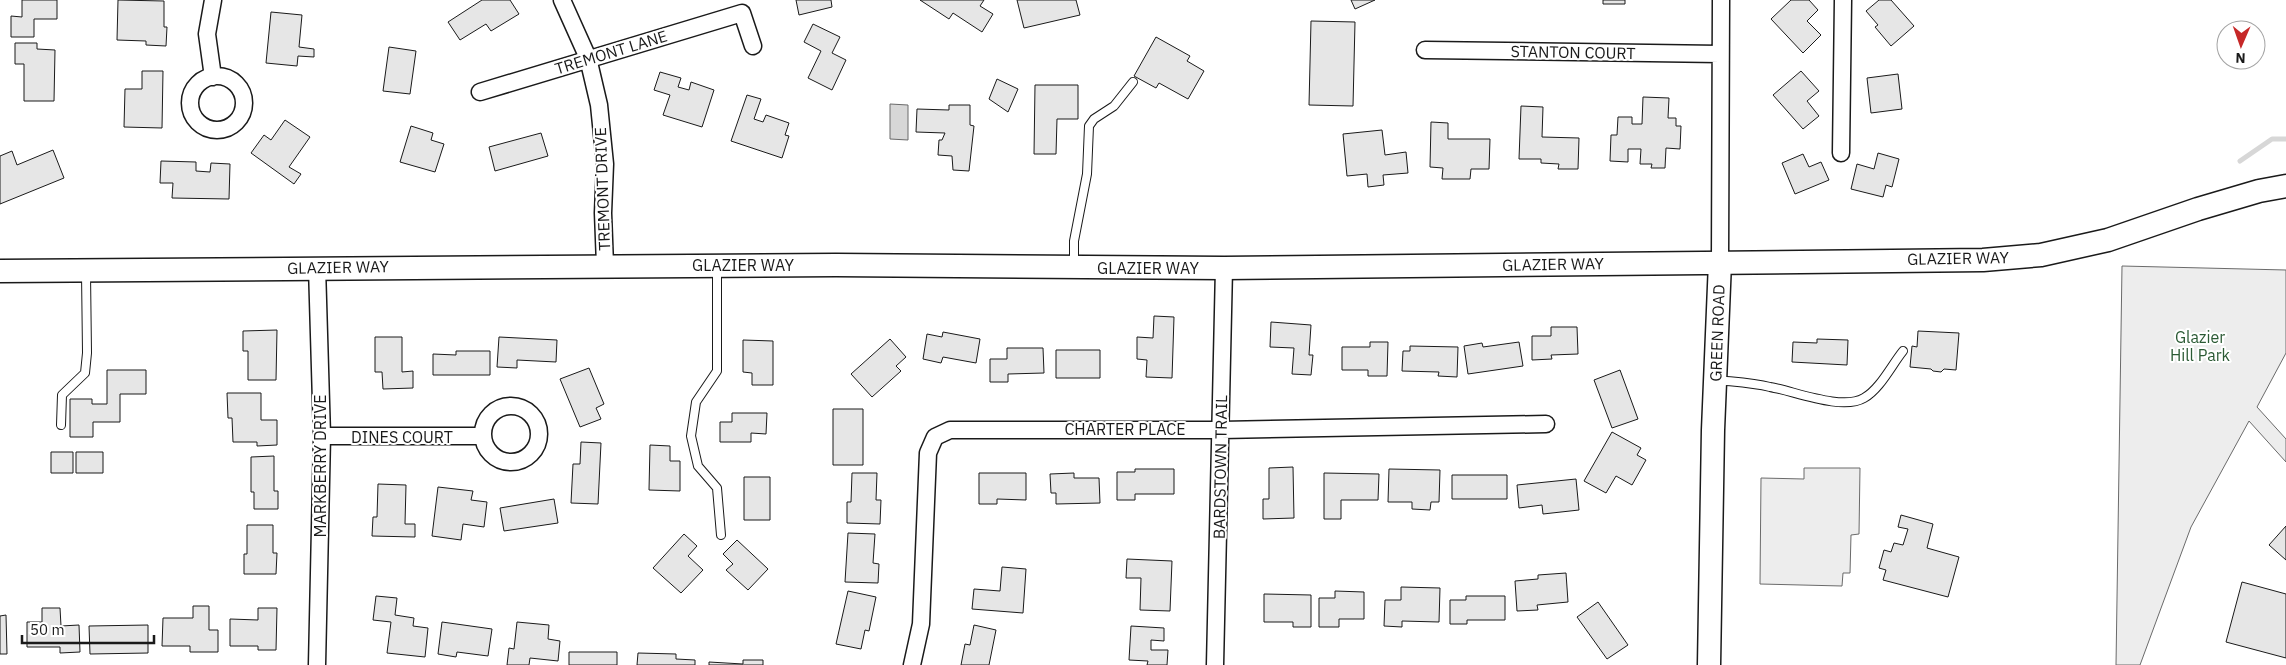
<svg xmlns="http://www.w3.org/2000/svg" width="2286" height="665" viewBox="0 0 2286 665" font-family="'IBM Plex Sans',sans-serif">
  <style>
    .built { fill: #ededed; stroke: #6a6a6a }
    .water { fill: #d7d7d7; stroke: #6a6a6a }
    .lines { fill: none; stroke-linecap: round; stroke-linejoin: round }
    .stream { stroke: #d7d7d7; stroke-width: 5 }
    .building { fill: #e6e6e6; stroke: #1a1a1a }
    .lane-casing { stroke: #1a1a1a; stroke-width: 10 }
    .street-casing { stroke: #1a1a1a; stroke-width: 19 }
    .secondary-casing { stroke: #1a1a1a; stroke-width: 25 }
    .lane { stroke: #fff; stroke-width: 8 }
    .street { stroke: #fff; stroke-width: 16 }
    .secondary { stroke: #fff; stroke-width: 22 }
    .labels { text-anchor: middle; stroke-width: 4; stroke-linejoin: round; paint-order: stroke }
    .street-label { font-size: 16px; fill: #1a1a1a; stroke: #fff }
    .park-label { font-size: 16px; fill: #2b5a34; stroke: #fff }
  </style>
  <rect width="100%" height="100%" fill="#fff"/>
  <path class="built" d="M2122 266 2286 270V353L2257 407 2286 439V462L2249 421 2191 527 2140 665H2116Z
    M1804 468H1860L1859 534 1851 535 1850 573H1843L1842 586 1760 584 1761 478 1804 479Z"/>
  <path class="water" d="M890 104 908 105V140L890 139Z"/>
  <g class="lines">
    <path class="stream" d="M2240 161 2272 139H2286"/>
  </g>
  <path class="building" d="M22 0H57V19H34V37H11V16L22 17Z
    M118 0 164 1V27H167L166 46 146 45V41L117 40Z
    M482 0H510L519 14 491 31 486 24 460 40 448 22Z
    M796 0H831L832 7 799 15Z
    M920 0H984L980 6 993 14 982 32 953 13 949 19Z
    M1017 0H1076L1080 15 1024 28Z
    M1351 0H1375L1355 9Z
    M1603 0H1625V4H1603Z
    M1791 0H1809L1818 10 1807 21 1821 35 1803 53 1771 19Z
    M1879 0H1891L1914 26 1891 46 1875 27 1878 25 1866 11Z
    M271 12 302 15 299 47 314 49V57L298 56 297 66 266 63Z
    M1311 21 1355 22 1353 106 1309 105Z
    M813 24 840 37 832 53 846 60 832 90 808 78 821 51 804 42Z
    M1156 37 1190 56 1187 61 1204 71 1188 99 1159 83 1156 88 1134 76Z
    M15 43H37V49L55 50 54 101H24V64H15Z
    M389 47 416 51 410 94 383 91Z
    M142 71H163L162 128 124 127 125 89H142Z
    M1801 71 1819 91 1807 101 1819 116 1803 129 1773 95Z
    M660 72 681 78 678 87 689 90 691 82 714 90 702 127 663 115 670 95 654 90Z
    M1898 74 1902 109 1871 113 1867 78Z
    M997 79 1018 89 1008 112 989 99Z
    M1035 85H1078V119H1057L1056 154H1034Z
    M747 95 761 99 754 119 763 122 766 115 789 123 785 135 789 136 782 158 731 141Z
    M1643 97 1669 98 1668 118H1676V126H1681L1680 149 1666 148 1665 168H1651L1652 164H1640L1641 149H1628V162L1610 161 1611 135H1617L1618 117H1632V124H1642Z
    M949 105H970V125L974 126 969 171 953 170 952 156 938 155 939 140H942L945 133 916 132 917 109 949 110Z
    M1521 106 1543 107 1542 137 1579 138 1578 169H1558L1559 164 1541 163V159H1519Z
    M285 120 310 137 289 167 301 174 294 184 251 153 264 135 271 140Z
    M1431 122 1448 123V139H1490L1489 169H1471L1470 179H1442L1443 168 1430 167Z
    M411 126 433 133 431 140 444 144 435 172 400 162Z
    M1382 130 1385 155 1406 152 1408 173 1383 175 1384 185 1368 187 1367 174 1347 176 1343 134Z
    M541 133 548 156 495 171 489 147Z
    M53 150 64 178 0 204V156L12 151 17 165Z
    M1878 153 1899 159 1892 187 1886 185 1883 197 1851 189 1857 164 1874 169Z
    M1803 154 1809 167 1821 162 1829 180 1795 194 1782 163Z
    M161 161 196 162V171L210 172 211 163 230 164 229 199 172 198 173 183H160Z
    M1154 316 1174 317 1172 378 1146 377 1147 360 1137 359V337L1153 338Z
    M1271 322 1311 325 1309 355H1313L1311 375 1292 374 1294 348 1270 347Z
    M1551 327H1577L1578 354 1551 355 1552 359 1532 360V336H1551Z
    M277 330 276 380H248V351H243V331Z
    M1918 331 1959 333 1956 370 1944 369 1941 372 1933 371 1931 369 1910 367 1912 346 1917 347Z
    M943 332 980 339 976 363 943 357 941 363 923 359 927 334 942 337Z
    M375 337H402V372L413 371V388L383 389 382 372H375Z
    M499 337 557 340 556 362 517 360V368L497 367Z
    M890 339 906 357 896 366 901 371 872 397 851 374Z
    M1817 339 1848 340 1847 365 1792 362 1793 342 1817 343Z
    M743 340 773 341V385H752V373L743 372Z
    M1370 342H1388L1387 376H1368V370H1342V347H1370Z
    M1519 342 1523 366 1468 374 1464 346 1482 343 1483 347Z
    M1410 346 1458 347 1457 377 1438 376 1439 372 1402 371 1403 351H1410Z
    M1007 348H1043L1044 373 1008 374V382H990V359H1007Z
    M1056 350H1100V378H1056Z
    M456 351H490V375H433V354L456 355Z
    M589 368 604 404 596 408 601 419 580 427 560 379Z
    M107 370H146V394H120V422H93V437H70V399H92V404H107Z
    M1620 370 1638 419 1612 428 1594 380Z
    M227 393H261V420H277V445L257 446V442H233L232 418H228Z
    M833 409H863V465H833Z
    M732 413H767L766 434 751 433V442H720V422H732Z
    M1612 432 1641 448 1637 455 1646 460 1632 485 1616 476 1606 493 1584 481Z
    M581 442 601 443 598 504 571 503 573 464H580Z
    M650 445 670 446V461H680V491L649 490Z
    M51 452H73V473H51Z
    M76 452H103V473H76Z
    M274 456V491H278V509H254V492H251V457Z
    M1293 467 1294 518 1263 519V499H1269V468Z
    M1135 469H1174V494H1135V500H1117V472H1135Z
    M1389 469 1440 470 1439 502H1431L1430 510 1412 509V502H1388Z
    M852 473H877L876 500H881L880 524 847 523V502H851Z
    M979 473H1026V500L997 499V504H979Z
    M1074 473V478H1099L1100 503 1056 504V493H1051L1050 474Z
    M1324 473 1379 474 1378 500H1341V519H1324Z
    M1452 475H1507V499H1452Z
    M744 477H770V520H744Z
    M1576 479 1579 510 1543 514 1542 505 1519 508 1517 485Z
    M378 484 406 485 405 524H415V537L372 536 373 517H377Z
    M438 487 473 491 471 500 487 502 484 527 463 524 461 540 432 536Z
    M554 499 558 523 504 531 500 508Z
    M1901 515 1933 524 1927 548 1959 557 1948 597 1883 580 1886 570 1879 568 1884 550 1891 552 1894 543 1903 545 1908 529 1898 527Z
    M247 525H273V553H277L276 574H244V554H247Z
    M2286 526V560L2269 545Z
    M848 533 875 534 873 563 879 564 878 583 845 582Z
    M684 534 697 546 688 556 703 570 681 593 653 568Z
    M737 540 768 569 748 590 726 570 733 564 723 554Z
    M1127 559 1172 561 1170 611 1140 610 1141 578H1126Z
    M1002 567 1026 569 1023 613 972 609 974 589 1000 591Z
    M1566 573 1568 602 1537 605 1538 610 1517 611 1515 581 1538 579V575Z
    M2242 582 2286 594V658L2226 642Z
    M1401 587 1440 588 1439 622 1402 621V627L1384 626 1385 600H1401Z
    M848 591 876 597 869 631 865 630 861 649 836 644Z
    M1335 591 1364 592V619H1339V627H1319V598H1335Z
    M1264 594 1311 595V627H1293V622H1264Z
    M376 596 397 598 395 615 414 618 413 626 428 628 425 657 387 653 391 622 373 620Z
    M1466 596H1505V620H1467V624H1450V600H1466Z
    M1598 602 1628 645 1607 659 1577 617Z
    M193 606H209V630H218V652H190V646H162L163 618H193Z
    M42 608H60L61 626 79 625 80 652 60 653V647H27V622H42Z
    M258 608H277L276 650H258V646H230V619L258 620Z
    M6 615 7 654H0V616Z
    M442 622 492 629 488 656 457 652 456 657 438 654Z
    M517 622 549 625 548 639 560 641 558 661 530 658 529 665H507L509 648 514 649Z
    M148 625V653L90 654 89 626Z
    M974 625 996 630 989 665H961L965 644 970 645Z
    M1131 626 1164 628V641L1151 640V650H1168L1167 665H1147L1148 661 1129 660Z
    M569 652H617V665H569Z
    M638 653 676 654V659L695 660V665H637Z
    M743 660H763V665H709V662L743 664Z"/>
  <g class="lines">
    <defs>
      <path id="lane" d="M1074 265V241L1087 174 1089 126 1094 119 1114 106 1133 82
        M717 268V371L696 402 691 436 698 466 717 488 721 535
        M1717 380C1735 382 1753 383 1770 387 1794 391 1842 411 1864 398 1880 389 1891 366 1903 351
        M61 425 62 395 85 373 87 353 86 273"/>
      <path id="street" d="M562 0 588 58 599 105 605 164 603 213 605 265
        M1425 50 1720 54
        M190 103a27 27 0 1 1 54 0a27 27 0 1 1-54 0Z
        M213 77 207 34 213 0
        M480 92 742 13 753 46
        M1841 153 1843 0
        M1720 262 1721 0
        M317 267 322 436 317 665
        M483 434a28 28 0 1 1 56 0a28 28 0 1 1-56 0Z
        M322 436H483
        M912 665 921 624 928 453 935 437 950 430H1221L1546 424
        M1215 665 1224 268"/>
      <path id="secondary" d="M0 271 836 265 1224 268 1983 260 2041 255 2108 240 2198 209 2259 191 2286 186
        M1709 665 1713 430 1720 262"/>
    </defs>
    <use href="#lane" class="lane-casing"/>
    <use href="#street" class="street-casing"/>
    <use href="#secondary" class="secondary-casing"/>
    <use href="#lane" class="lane"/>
    <use href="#street" class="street"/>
    <use href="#secondary" class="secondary"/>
  </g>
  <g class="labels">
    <g class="street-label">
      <text transform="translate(611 52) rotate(-17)" y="6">TREMONT LANE</text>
      <text transform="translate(1573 52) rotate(1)" y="6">STANTON COURT</text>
      <text transform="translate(602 189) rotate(-92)" y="6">TREMONT DRIVE</text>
      <text transform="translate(1958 258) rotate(-1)" y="6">GLAZIER WAY</text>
      <text transform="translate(1553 264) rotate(-1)" y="6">GLAZIER WAY</text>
      <text x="743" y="271">GLAZIER WAY</text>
      <text transform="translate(338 267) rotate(-1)" y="6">GLAZIER WAY</text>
      <text x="1148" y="274">GLAZIER WAY</text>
      <text transform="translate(1717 333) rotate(-88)" y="6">GREEN ROAD</text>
      <text x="1125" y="435">CHARTER PLACE</text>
      <text x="402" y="443">DINES COURT</text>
      <text transform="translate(320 466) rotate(-90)" y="6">MARKBERRY DRIVE</text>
      <text transform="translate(1220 467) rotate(-89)" y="6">BARDSTOWN TRAIL</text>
    </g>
    <g class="park-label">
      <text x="2200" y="343">Glazier<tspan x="2200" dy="18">Hill Park</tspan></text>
    </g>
  </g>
  <g transform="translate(2241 45) rotate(182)"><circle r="24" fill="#ffffff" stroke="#a3a3a3"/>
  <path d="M0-4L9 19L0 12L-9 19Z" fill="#c62828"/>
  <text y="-8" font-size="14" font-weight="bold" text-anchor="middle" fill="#1a1a1a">N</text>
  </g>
  <path d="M22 635v8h132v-8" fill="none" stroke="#1a1a1a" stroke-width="2.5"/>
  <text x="30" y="635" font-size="15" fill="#1a1a1a" stroke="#ffffff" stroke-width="4" paint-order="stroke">50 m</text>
</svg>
